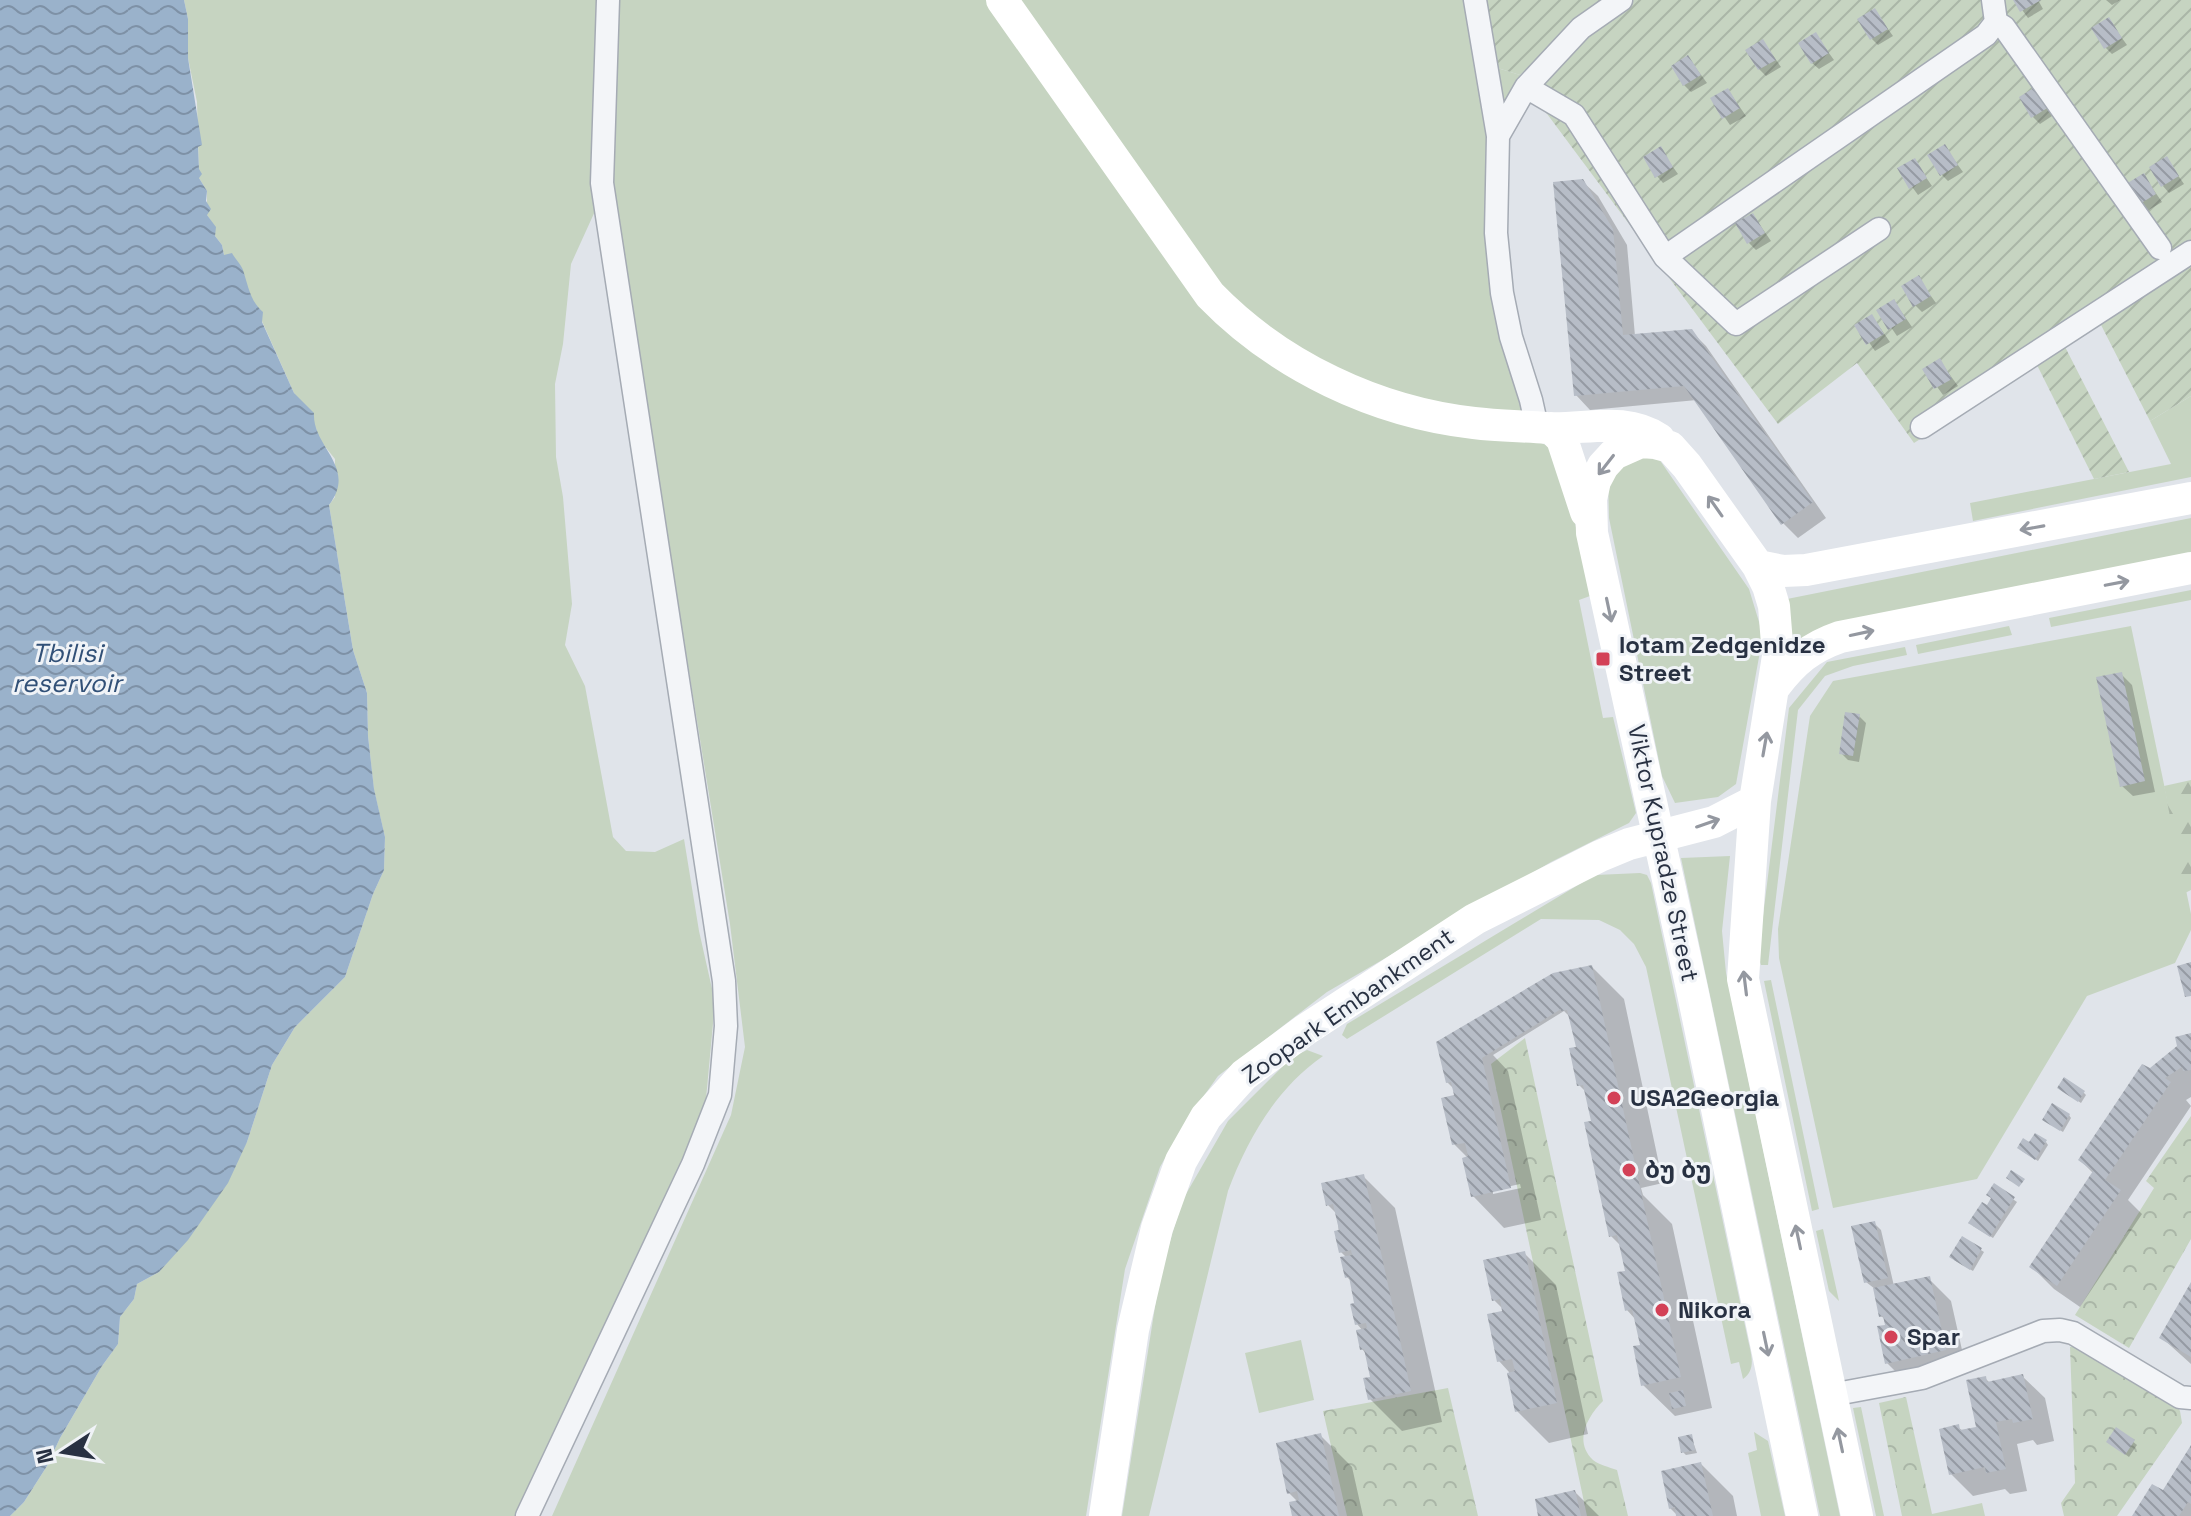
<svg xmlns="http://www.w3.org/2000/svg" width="2191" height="1516" viewBox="0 0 2191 1516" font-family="'Space Grotesk','Noto Sans Georgian',sans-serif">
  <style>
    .grass { fill: #c6d4c1 }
    .forest { fill: url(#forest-firs) }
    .park { fill: url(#park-crowns) }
    .garden { fill: url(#garden-furrows) }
    .water { fill: url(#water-waves) }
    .shadow { fill: #0003; fill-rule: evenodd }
    .building { fill: url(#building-back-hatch) }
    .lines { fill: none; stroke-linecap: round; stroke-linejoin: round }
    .minor-casing { stroke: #a5abb4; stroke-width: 25 }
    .minor { stroke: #f3f5f8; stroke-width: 22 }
    .secondary { stroke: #fff; stroke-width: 32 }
    .oneway { stroke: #9498a0 }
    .poi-dot { fill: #d34157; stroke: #f0f3f7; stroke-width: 3 }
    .labels { text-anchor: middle; stroke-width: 6; stroke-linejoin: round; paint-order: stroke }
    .poi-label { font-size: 24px; font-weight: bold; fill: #283142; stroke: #f0f3f7; text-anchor: start }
    .street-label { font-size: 24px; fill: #283142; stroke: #f0f3f7 }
    .water-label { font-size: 26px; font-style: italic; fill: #315077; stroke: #f0f3f7 }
  </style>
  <defs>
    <pattern id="forest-firs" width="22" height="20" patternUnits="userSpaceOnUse" patternTransform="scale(2)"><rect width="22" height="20" fill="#c6d4c1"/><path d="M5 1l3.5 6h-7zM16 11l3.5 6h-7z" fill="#aab6a7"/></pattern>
    <pattern id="park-crowns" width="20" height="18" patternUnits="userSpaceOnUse" patternTransform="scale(2)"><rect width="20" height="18" fill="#c6d4c1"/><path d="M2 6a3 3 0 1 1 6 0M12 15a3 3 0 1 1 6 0" fill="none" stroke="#aab6a7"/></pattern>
    <pattern id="garden-furrows" width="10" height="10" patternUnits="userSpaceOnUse" patternTransform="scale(2)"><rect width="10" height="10" fill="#c6d4c1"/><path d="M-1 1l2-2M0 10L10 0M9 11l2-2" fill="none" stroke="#aab6a7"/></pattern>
    <pattern id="water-waves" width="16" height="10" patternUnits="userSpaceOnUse" patternTransform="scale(2)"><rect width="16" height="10" fill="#9ab2cb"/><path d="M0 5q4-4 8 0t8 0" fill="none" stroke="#7e91a6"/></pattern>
    <pattern id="building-back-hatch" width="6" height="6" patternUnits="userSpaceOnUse" patternTransform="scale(2)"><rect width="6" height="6" fill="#b7bdc7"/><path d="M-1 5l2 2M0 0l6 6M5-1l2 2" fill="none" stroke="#959aa3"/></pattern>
  </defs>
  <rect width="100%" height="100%" fill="#e0e4ea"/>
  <path class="grass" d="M184 0H598L591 161 596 209 571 264 563 344 555 384 556 457 563 497 572 604 565 645 585 686 613 837 626 851 655 852 684 839 699 931 715 1002 706 1099 683 1159 515 1516H10L24 1502 47 1466 60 1438 102 1366 118 1344 120 1317 134 1299 137 1284 159 1272 247 1142 272 1065 295 1027 345 977 373 894 384 870 385 837 374 790 368 736 367 693 353 650 329 505 335 497V459L319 439 316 428 294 393 245 283 242 269 224 255 222 245 215 236V227L207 215V191L199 178 197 102 188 58V19Z
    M619 0H990L1252 350 1538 442 1552 447 1564 469 1590 596 1579 600 1603 718 1613 717 1636 813 1629 823 1551 862 1327 992 1218 1076 1186 1121 1160 1167 1125 1269 1086 1516H552L731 1115 745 1047 730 924 613 203Z
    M1016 0H1470L1530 413 1441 407 1356 383 1246 313 1181 238Z
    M1491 66 1520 75 1509 98 1503 102 1500 100Z
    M2191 396V477L1973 521 1970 503 2171 464 2150 421Z
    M1638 454 1659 459 1749 589 1763 635 1736 784 1718 797 1675 803 1662 776 1609 518 1608 477Z
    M2191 518V560L1795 643 1788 620 1787 599Z
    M2191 590V600L2051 627 2049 618Z
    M2009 626 2012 635 1918 654 1916 645Z
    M2131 626 2191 914V930L2175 963 2087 996 1977 1179 1833 1208 1779 958 1778 929 1810 716 1833 681Z
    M1905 647 1907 655 1853 666 1825 676 1798 710 1768 965H1761L1758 956 1789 708 1827 662Z
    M1730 856 1722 931 1726 973 1840 1516H1820L1681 858Z
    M1640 873 1647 875 1651 883 1747 1335C1750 1351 1758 1369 1743 1379L1739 1362 1731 1364 1646 967 1634 944 1620 930 1599 920 1541 919 1347 1039 1342 1035 1347 1024 1588 879 1596 875Z
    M1771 980 1819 1209 1812 1211 1764 981Z
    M1307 1050 1323 1056C1276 1089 1248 1138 1228 1191L1149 1516H1122L1160 1275 1182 1201 1228 1121 1291 1058Z
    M1823 1229 1839 1301 1829 1291 1816 1231Z
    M1301 1340 1314 1400 1259 1413 1245 1353Z
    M1861 1407 1884 1516H1876L1853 1408Z
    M1754 1432 1768 1441 1785 1516H1761L1748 1453 1757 1450Z"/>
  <path class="forest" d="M2191 780V890L2185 893 2164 786Z"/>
  <path class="park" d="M1525 1038 1603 1401C1588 1416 1573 1441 1593 1460 1599 1465 1609 1467 1617 1470L1628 1516H1587L1491 1064Z
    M2191 1116V1239L2129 1348 2075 1315 2154 1188 2146 1181Z
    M2082 1345 2175 1403 2180 1411 2182 1423 2117 1516H2064L2061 1503 2075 1483 2070 1347Z
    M1448 1388 1478 1516H1347L1323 1411Z
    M1906 1397 1932 1514 1982 1503 1985 1516H1902L1879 1403Z"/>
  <path class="garden" d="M1482 0H1607L1520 75 1491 66Z
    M1634 0H2191V396L2150 421 2099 321 2062 341 2129 472 2094 479 2036 363 1914 443 1857 363 1778 424 1530 91 1585 35Z"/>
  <path class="water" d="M0 0H184L188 19V58L202 145 198 147 199 169 202 174 199 178 207 191 206 201 211 209 207 215 216 227 215 236 222 245 224 255 232 253C235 259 241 264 243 270 248 285 250 301 263 312L262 322 294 393 314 413C312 447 358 467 329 505L353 650 367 693 368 736 374 789 385 837 384 870 373 894 345 977 295 1027 272 1065 247 1142 228 1183 188 1240 159 1272 137 1284 134 1299 120 1317 118 1344 102 1366 60 1438 47 1466 24 1502 10 1516H0Z"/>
  <path class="shadow" d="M2015 0H2038L2043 9 2028 18Z
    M2106 0H2120L2112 5Z
    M1875 11 1893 36 1878 45 1871 38Z
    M2109 20 2127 45 2112 54 2105 47Z
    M1816 35 1834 60 1819 69 1812 63Z
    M1763 41 1781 67 1766 76 1759 69Z
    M1688 57 1707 83 1691 92 1684 85Z
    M2037 89 2055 114 2040 124 2033 117Z
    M1728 90 1746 116 1730 125 1712 99Z
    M1945 147 1963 172 1948 181 1941 174Z
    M1660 149 1678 174 1663 183 1657 176Z
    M2166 158 2184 184 2169 193 2163 186Z
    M1914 160 1932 186 1918 195 1899 169Z
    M2144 176 2162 202 2147 211 2140 204Z
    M1582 181 1598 196 1627 245 1635 336 1691 331 1706 346 1826 518 1798 538 1783 523 1697 400 1590 410 1576 395Z
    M1753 215 1771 241 1756 250 1749 243Z
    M1918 278 1936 303 1922 312 1915 305Z
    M1894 301 1912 327 1897 336 1879 310Z
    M1872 316 1890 342 1875 351 1857 325Z
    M1940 361 1958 386 1943 395 1925 370Z
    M2121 674 2132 685 2155 792 2133 796 2122 786Z
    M1859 716 1866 723 1859 762 1848 760 1841 753Z
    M1592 967 1624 999 1663 1183 1641 1188 1643 1195 1672 1224 1712 1408 1675 1416 1643 1385 1642 1346 1636 1320 1627 1310V1272L1622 1247 1611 1236 1593 1123 1587 1093 1579 1085 1578 1048 1571 1018 1564 1011 1493 1055 1508 1071 1541 1220 1504 1228 1473 1196 1468 1158 1454 1144 1456 1096 1455 1090 1447 1082ZM1520 1184 1521 1188 1493 1194V1190Z
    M2191 1035V1097L2186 1100 2191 1106 2128 1200 2142 1214 2080 1307 2054 1289 2032 1267 2094 1174 2080 1160 2150 1071Z
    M2062 1090 2084 1093 2086 1095 2081 1103Z
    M2069 1115 2071 1118 2063 1132 2047 1122Z
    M2046 1142 2048 1145 2038 1161 2022 1151Z
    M1363 1176 1395 1208 1442 1422 1402 1431 1370 1399 1372 1378 1367 1355 1362 1349 1363 1331 1357 1324V1305L1352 1282 1347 1277V1258L1341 1252 1337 1214 1328 1205Z
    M1994 1186 2017 1202 1993 1238 1973 1226 1993 1199Z
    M1874 1223 1881 1230 1894 1286 1929 1279 1951 1301 1967 1372 1909 1385 1887 1363 1886 1320 1881 1316 1875 1289 1866 1282Z
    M1962 1238 1984 1252 1973 1271 1954 1260Z
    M1524 1253 1556 1285 1588 1434 1549 1443 1517 1411 1509 1372 1499 1361 1506 1312 1494 1300Z
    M2191 1286V1364L2161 1337Z
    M2022 1376 2045 1398 2054 1441 2037 1445 2033 1440 2017 1444 2027 1491 2010 1494 2005 1489 1973 1496 1951 1474 1958 1427 1964 1432 1979 1428 1985 1378 1990 1383Z
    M2117 1429 2137 1445 2129 1457 2111 1444Z
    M1320 1435 1352 1467 1363 1516H1294L1298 1502 1289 1493Z
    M1691 1436 1697 1453 1686 1455 1683 1452Z
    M2191 1449V1516H2134L2164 1493Z
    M1701 1464 1733 1496 1737 1516H1678L1670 1508Z
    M1575 1492 1599 1516H1540Z"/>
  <path class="building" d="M2013 0H2041L2020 12Z
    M1875 8 1888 29 1870 40 1857 19Z
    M2109 17 2122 38 2104 49 2091 28Z
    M1816 32 1829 53 1811 64 1798 43Z
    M1763 39 1776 60 1758 70 1745 50Z
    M1688 55 1701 75 1683 86 1671 66Z
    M2037 86 2049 107 2031 118 2019 97Z
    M1728 88 1740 108 1722 119 1710 98Z
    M1945 144 1958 165 1940 176 1927 155Z
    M1661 146 1673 167 1655 178 1643 157Z
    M2167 156 2179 176 2161 187 2149 167Z
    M1915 158 1927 178 1909 189 1897 168Z
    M2144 173 2156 194 2138 205 2126 184Z
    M1583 179 1613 229 1623 335 1692 329 1813 502 1781 525 1684 386 1574 396 1553 182Z
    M1753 213 1765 233 1747 244 1735 223Z
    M1919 275 1931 296 1913 307 1901 286Z
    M1894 299 1906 319 1888 330 1876 310Z
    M1872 314 1884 334 1866 345 1854 325Z
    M1940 358 1952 379 1934 389 1922 369Z
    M2122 672 2145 781 2120 787 2096 677Z
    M1845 712 1860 714 1853 756 1839 754Z
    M2191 962V996L2185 997 2177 966Z
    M1592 965 1681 1377 1641 1386 1633 1346 1640 1345 1632 1309 1625 1311 1617 1272 1625 1271 1617 1235 1609 1237 1584 1122 1591 1121 1583 1085 1577 1086 1569 1048 1576 1047 1567 1010 1561 1011V1009L1482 1058 1511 1188 1471 1197 1462 1158 1468 1156 1465 1143 1452 1145 1441 1098 1454 1095 1451 1082 1446 1083 1436 1042 1553 973Z
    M2191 1033V1070L2183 1071 2182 1067 2165 1078 2171 1082 2105 1180 2121 1190 2057 1286 2029 1267 2093 1171 2078 1160 2142 1064 2150 1068 2177 1046 2175 1037Z
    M2064 1077 2085 1091 2078 1102 2057 1088Z
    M2052 1103 2070 1114 2060 1131 2042 1120Z
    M2035 1133 2047 1140 2035 1160 2017 1148 2023 1138 2029 1142Z
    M2011 1170 2025 1179 2019 1187 2006 1178Z
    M1364 1174 1411 1391 1368 1400 1363 1378 1370 1377 1364 1349 1360 1350 1356 1330 1367 1328 1366 1323 1355 1325 1350 1304 1354 1303 1349 1277 1345 1278 1340 1257 1352 1255 1351 1250 1339 1253 1334 1231 1339 1230 1333 1204 1326 1206 1321 1183Z
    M1994 1183 2015 1197 1990 1237 1968 1223 1982 1202 1987 1205 1991 1198 1986 1195Z
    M1875 1221 1888 1278 1864 1283 1851 1226Z
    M1962 1236 1982 1248 1970 1270 1949 1257Z
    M1525 1251 1557 1403 1515 1412 1507 1373 1515 1371 1512 1359 1497 1362 1487 1314 1502 1311 1500 1299 1492 1301 1483 1260Z
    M1930 1276 1946 1350 1885 1364 1877 1326 1885 1325 1883 1316 1879 1317 1873 1288Z
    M2191 1282V1357L2159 1338Z
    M2023 1374 2033 1419 2013 1423 2012 1419 1996 1422 2006 1469 1986 1473 1985 1467 1949 1475 1939 1429 1959 1424 1960 1430 1976 1427 1966 1380 1986 1376 1987 1382Z
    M1683 1390 1686 1406 1672 1409 1669 1393Z
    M2116 1427 2135 1440 2125 1455 2106 1442Z
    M1321 1433 1339 1516H1292L1289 1502 1299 1500 1297 1491 1287 1494 1276 1443Z
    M1692 1434 1695 1450 1681 1453 1678 1437Z
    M2191 1445V1504L2188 1502 2179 1516H2132L2152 1484 2163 1490Z
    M1701 1462 1713 1516H1676L1675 1507 1669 1509 1661 1471Z
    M1575 1490 1581 1516H1538L1535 1499Z"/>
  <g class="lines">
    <defs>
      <path id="minor" d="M1475 0 1498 136 1496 233 1502 293 1511 337 1531 400 1537 427
        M1996 22 2004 27 2160 248
        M1526 87 1574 115 1665 257 1736 324 1879 229
        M1498 136 1526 87 1581 28 1621 0
        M1665 257 1986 35 1996 22 1993 0
        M1922 427 2191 252
        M1831 1395 1922 1378 2043 1331 2060 1330 2073 1333 2180 1397 2191 1398
        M527 1516 693 1164 720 1095 726 1026 724 981 602 183 608 0"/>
    </defs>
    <use href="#minor" class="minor-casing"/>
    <use href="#minor" class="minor"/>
    <path class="secondary" d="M1002 0 1210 295C1279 366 1376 412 1474 423 1498 426 1522 426 1547 428 1585 430 1625 416 1659 439
      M1551 428 1562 439 1586 512
      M1758 566 1783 571 1806 570 2191 498
      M1775 686C1794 661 1811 647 1840 637L2191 568
      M1105 1516 1133 1330 1157 1228 1181 1161 1206 1117 1244 1075 1305 1030 1475 919 1600 856 1629 844 1714 822 1755 801
      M1802 1516 1692 989 1592 533 1591 499 1595 481 1603 466 1614 454 1641 442 1655 443 1670 447 1687 466 1758 566 1768 586 1774 606 1778 656 1755 801 1743 979 1857 1516"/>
  </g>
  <defs><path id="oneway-shaft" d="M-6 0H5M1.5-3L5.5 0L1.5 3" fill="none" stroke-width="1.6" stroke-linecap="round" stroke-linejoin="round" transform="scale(2)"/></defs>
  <g class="oneway">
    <use href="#oneway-shaft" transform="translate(1606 465) rotate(128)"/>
    <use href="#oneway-shaft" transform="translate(1715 506) rotate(-125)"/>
    <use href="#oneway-shaft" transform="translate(2032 528) rotate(170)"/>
    <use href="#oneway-shaft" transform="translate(2117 583) rotate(-11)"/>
    <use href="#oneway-shaft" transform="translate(1609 610) rotate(78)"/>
    <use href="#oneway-shaft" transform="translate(1862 633) rotate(-12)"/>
    <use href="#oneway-shaft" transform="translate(1765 744) rotate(-80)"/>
    <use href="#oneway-shaft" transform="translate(1708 823) rotate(-19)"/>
    <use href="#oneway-shaft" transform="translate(1745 983) rotate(-97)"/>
    <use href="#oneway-shaft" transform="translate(1798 1237) rotate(-102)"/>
    <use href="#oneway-shaft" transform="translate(1766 1344) rotate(78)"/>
    <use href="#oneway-shaft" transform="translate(1840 1440) rotate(-102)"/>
  </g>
  <g class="poi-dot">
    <rect x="1595" y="651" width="16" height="16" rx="4"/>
    <circle cx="1614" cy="1098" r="8"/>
    <circle cx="1629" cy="1170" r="8"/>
    <circle cx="1662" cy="1310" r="8"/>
    <circle cx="1891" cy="1337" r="8"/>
  </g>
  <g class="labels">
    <g class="poi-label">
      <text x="1619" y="653">Iotam Zedgenidze<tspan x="1619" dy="28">Street</tspan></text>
      <text x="1630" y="1106">USA2Georgia</text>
      <text x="1645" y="1178">ბუ ბუ</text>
      <text x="1678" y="1318">Nikora</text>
      <text x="1907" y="1345">Spar</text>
    </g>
    <g class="street-label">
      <text transform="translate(1663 853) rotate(78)" y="8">Viktor Kupradze Street</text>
      <text transform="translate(1348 1006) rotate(-35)" y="8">Zoopark Embankment</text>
    </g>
    <g class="water-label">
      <text x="67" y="662">Tbilisi<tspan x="67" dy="30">reservoir</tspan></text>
    </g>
  </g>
  <g transform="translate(64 1452) rotate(258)" stroke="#f0f3f7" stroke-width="6" paint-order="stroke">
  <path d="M0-6L14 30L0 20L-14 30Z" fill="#283142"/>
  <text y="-12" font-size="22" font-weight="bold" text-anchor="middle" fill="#283142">N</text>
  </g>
</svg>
